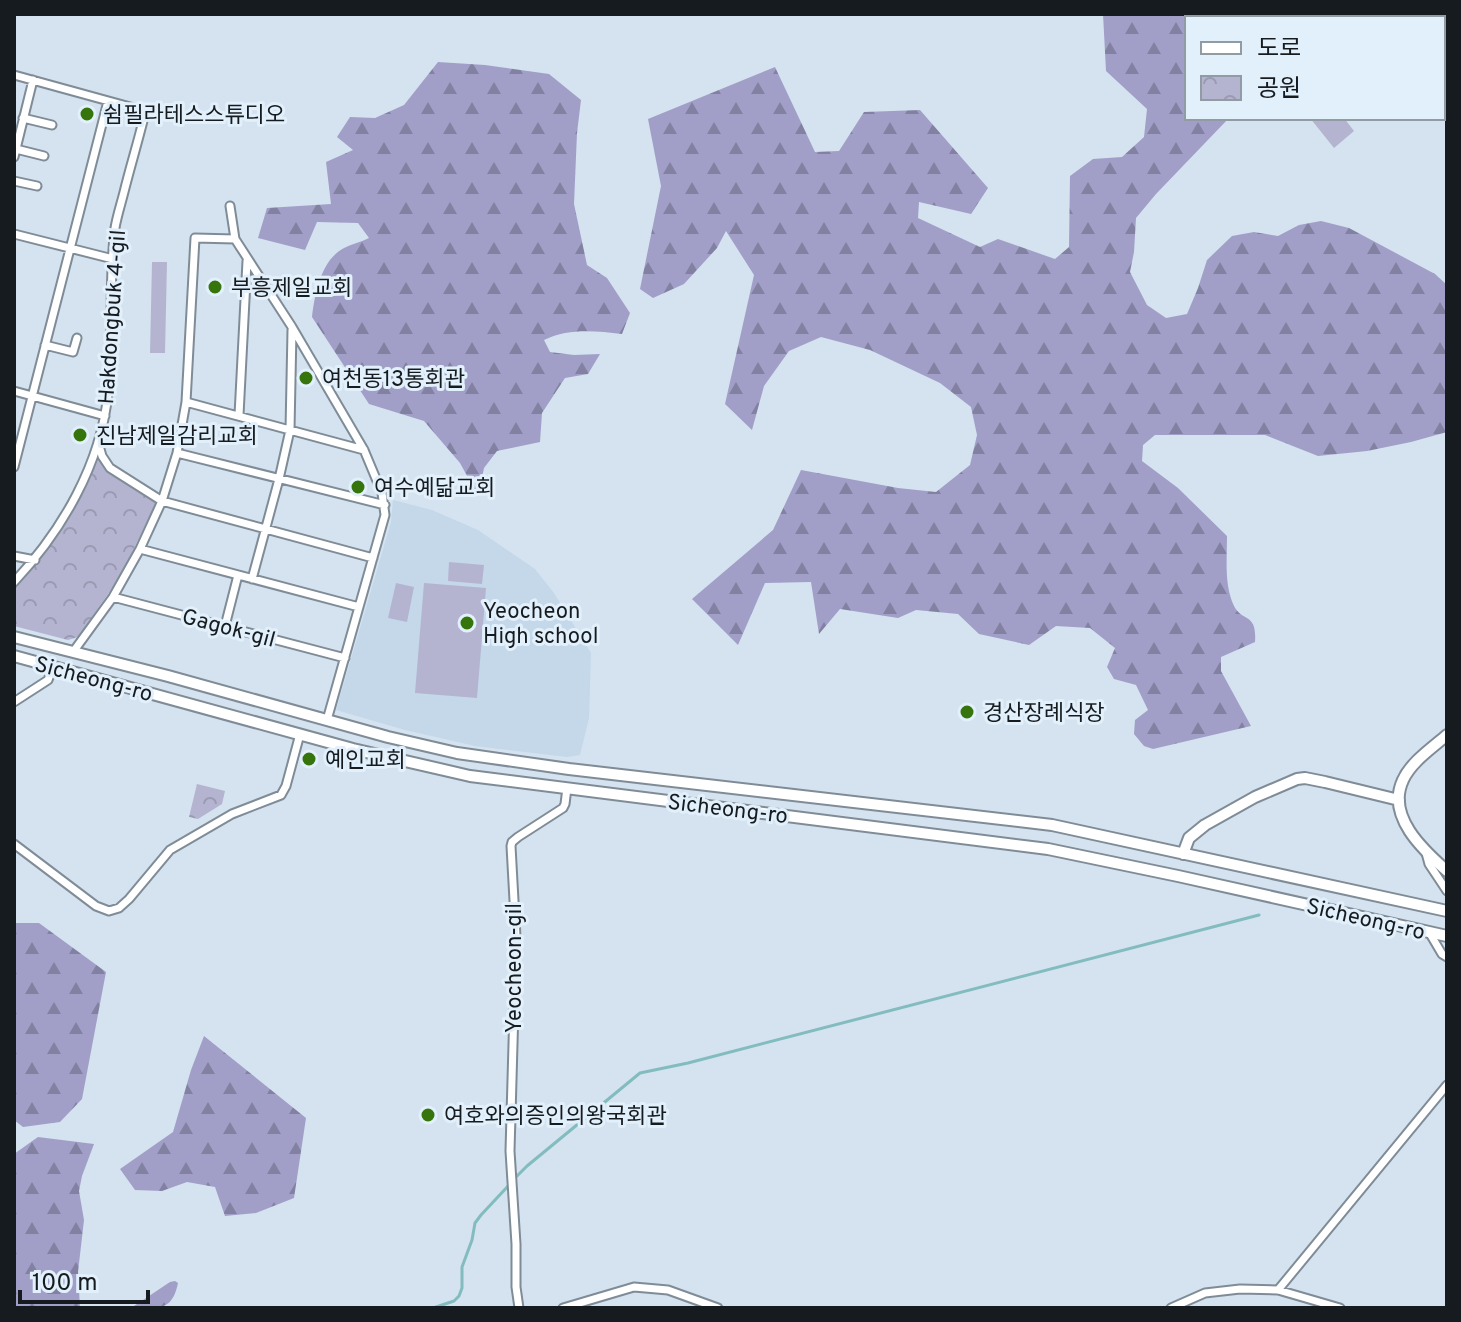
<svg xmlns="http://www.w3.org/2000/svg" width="1461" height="1322" viewBox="0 0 1461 1322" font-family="Overpass,'Noto Sans KR',sans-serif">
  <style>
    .built { fill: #c4d8ea }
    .forest { fill: url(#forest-firs) }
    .park { fill: url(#park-crowns) }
    .pitch { fill: #b4b4d1 }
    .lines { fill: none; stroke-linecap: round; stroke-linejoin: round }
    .stream { stroke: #83bcbf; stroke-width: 3 }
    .street-casing { stroke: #7f8c97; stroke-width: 11 }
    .secondary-casing { stroke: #7f8c97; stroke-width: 14 }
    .street { stroke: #fff; stroke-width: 7 }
    .secondary { stroke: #fff; stroke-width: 10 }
    .poi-dot { fill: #36740c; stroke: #e2f0fc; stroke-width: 3 }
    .labels { text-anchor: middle; stroke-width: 6; stroke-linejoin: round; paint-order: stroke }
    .poi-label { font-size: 22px; fill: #161b1f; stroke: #e2f0fc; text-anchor: start }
    .street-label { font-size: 22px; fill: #161b1f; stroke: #e2f0fc }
  </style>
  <defs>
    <pattern id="forest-firs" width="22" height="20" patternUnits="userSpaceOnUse" patternTransform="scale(2)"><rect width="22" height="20" fill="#a19fc8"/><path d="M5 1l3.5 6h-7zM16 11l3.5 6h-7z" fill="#8281a2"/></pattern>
    <pattern id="park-crowns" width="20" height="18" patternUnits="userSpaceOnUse" patternTransform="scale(2)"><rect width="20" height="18" fill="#b4b4d1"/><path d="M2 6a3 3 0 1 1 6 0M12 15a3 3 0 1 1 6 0" fill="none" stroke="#9a9ab3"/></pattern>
  </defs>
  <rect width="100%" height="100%" fill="#d4e3ef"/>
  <path class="built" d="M393 500 432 510 478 530 535 569 554 593 591 653 589 718 580 755 567 757 475 746 405 730 336 710 391 522Z"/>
  <path class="forest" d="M1103 14H1313V18H1187V118H1229L1156 194 1136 218 1134 252 1130 272 1147 305 1166 318 1187 314 1198 288 1207 260 1232 236 1254 232 1278 236 1299 225 1321 221 1349 228 1435 274 1447 285V432L1411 442 1367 451 1318 456 1265 435H1155L1143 445 1142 461 1178 488 1227 536C1227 559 1224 585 1234 606 1243 623 1257 612 1255 642L1221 657V671L1251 726 1153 749 1144 746 1134 734 1135 720 1148 710 1136 685 1114 679 1107 667 1115 648 1090 628 1056 626 1029 645 979 634 958 614 916 610 898 618 840 609 819 634 811 582 765 583 738 645 692 599 773 530 801 470 898 488 936 492 970 465 977 435 971 407 940 383 870 350 821 337 789 351 764 386 752 430 725 404 754 275 726 231 717 248 684 284 653 298 640 289 661 186 648 119 775 67 815 152 839 151 864 112 920 110 988 188 971 214 919 202 918 218 980 247 998 239 1055 259 1069 247 1070 176 1093 159 1122 157 1144 137 1147 109 1106 71Z
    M438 62 485 65 549 74 581 100 577 133 574 204 587 265 607 278 630 313 622 334C595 331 569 328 544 340L550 352 574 355 600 354 588 374 565 378 542 413 540 442 497 451 484 468 478 496 460 463 424 421 369 404 312 317C315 293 321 260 344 248 352 244 361 242 369 238L358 223 317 222 305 250 258 238 267 208 331 204 326 162 353 150 337 137 350 117 375 118 404 105Z
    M14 923H39L106 972 82 1099 60 1122 23 1127 14 1120Z
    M204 1036 306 1118 294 1198 256 1213 225 1216 215 1187 187 1182 162 1191 135 1190 120 1169 173 1132 191 1070Z
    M38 1137 94 1144 82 1176 79 1191 84 1220 78 1272 80 1308H14V1154Z
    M175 1281 178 1283C172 1313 156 1308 131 1308L170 1282Z"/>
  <path class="park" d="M98 451 107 470 156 503 128 561 115 584 78 637 68 640 14 626V587C50 548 84 503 98 451Z
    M197 784 225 791 222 804 198 819 189 817Z"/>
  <path class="pitch" d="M1310 118H1344L1354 131 1334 148Z
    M152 262H167L165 353H150Z
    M449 562 484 565 482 584 448 581Z
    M396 583 414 587 407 622 388 618Z
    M424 583 486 588 477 698 415 693Z"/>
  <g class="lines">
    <path class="stream" d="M514 1179 527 1166 640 1073 688 1063 1259 915
      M433 1308 454 1301 459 1296 462 1288V1267L472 1240 475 1223 481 1215 509 1185"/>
    <defs>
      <path id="street" d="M14 75 134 108 140 112 143 121C137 145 130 168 124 192 121 204 117 216 115 228 108 283 114 338 108 393 101 464 62 531 14 582
        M23 118 52 125
        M16 149 44 156
        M14 157 33 80
        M14 181 37 186
        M230 206 235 239
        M14 234 113 259
        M45 345 73 352 77 338
        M14 391 105 416
        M186 402 364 450
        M239 415 247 261
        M98 442 102 456 110 468 162 501 373 558
        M177 453 385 505
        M14 467 108 101
        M140 549 359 607
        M14 556 35 560
        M252 579 279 479 290 430 292 330
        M113 597 345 658
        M225 626 238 575
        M73 652 113 597 140 549 162 501 177 453 186 402 195 238 235 239 292 327 364 450 382 493 385 515 327 720
        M14 702 48 680 53 667
        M14 844 96 906 109 911 119 908 129 899 170 850 232 814 281 795 286 786 300 734
        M1426 853 1429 864 1447 891
        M1429 932 1442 954 1447 957
        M1278 1290 1447 1085
        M519 1308 516 1287V1244L510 1151 516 937 511 846 512 842 518 837 563 808 565 804 567 788
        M563 1308 634 1287 668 1290 718 1308
        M1171 1308 1205 1293 1240 1289 1278 1290 1340 1308"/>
      <path id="secondary" d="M1422 14 1424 18
        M1443 79 1447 96
        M14 637 168 676 388 737 457 753 569 769 1052 825 1447 911
        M14 656 353 749 470 776 1048 849 1178 876 1447 936
        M1447 735C1432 748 1411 762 1403 780 1386 816 1423 850 1447 871
        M1183 854 1189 838 1205 825 1255 797 1297 779 1305 778 1325 782 1399 800"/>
    </defs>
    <use href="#street" class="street-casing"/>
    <use href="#secondary" class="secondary-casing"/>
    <use href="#street" class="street"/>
    <use href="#secondary" class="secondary"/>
  </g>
  <g class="poi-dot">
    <circle cx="87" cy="114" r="8"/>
    <circle cx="215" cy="287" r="8"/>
    <circle cx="306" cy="378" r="8"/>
    <circle cx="80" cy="435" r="8"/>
    <circle cx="358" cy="487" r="8"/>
    <circle cx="467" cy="623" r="8"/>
    <circle cx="967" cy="712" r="8"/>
    <circle cx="309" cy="759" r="8"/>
    <circle cx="428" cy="1115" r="8"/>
  </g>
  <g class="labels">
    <g class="poi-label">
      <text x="103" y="122">쉼필라테스스튜디오</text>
      <text x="231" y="295">부흥제일교회</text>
      <text x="322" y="386">여천동13통회관</text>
      <text x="96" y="443">진남제일감리교회</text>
      <text x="374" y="495">여수예닮교회</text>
      <text x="483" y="618">Yeocheon<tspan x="483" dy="25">High school</tspan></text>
      <text x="983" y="720">경산장례식장</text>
      <text x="325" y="767">예인교회</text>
      <text x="444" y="1123">여호와의증인의왕국회관</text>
    </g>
    <g class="street-label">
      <text transform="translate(111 317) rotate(-86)" y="8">Hakdongbuk 4-gil</text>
      <text transform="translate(229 627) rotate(15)" y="8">Gagok-gil</text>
      <text transform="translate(94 678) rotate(15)" y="8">Sicheong-ro</text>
      <text transform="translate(728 808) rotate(7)" y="8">Sicheong-ro</text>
      <text transform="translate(1366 918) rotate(13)" y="8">Sicheong-ro</text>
      <text transform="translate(513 968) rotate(-90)" y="8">Yeocheon-gil</text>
    </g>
  </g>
  <rect width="1461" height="1322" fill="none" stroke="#161b1f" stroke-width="32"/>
  <rect x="1185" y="16" width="260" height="104" fill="#e2f0fc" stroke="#909ba4" stroke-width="2"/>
  <rect x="1201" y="42" width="40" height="12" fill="#ffffff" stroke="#909ba4" stroke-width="2"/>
  <text x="1257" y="56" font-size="24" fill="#161b1f">도로</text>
  <rect x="1201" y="76" width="40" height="24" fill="url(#park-crowns)" stroke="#909ba4" stroke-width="2"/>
  <text x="1257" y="96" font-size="24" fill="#161b1f">공원</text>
  <path d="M20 1290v12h128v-12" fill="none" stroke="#161b1f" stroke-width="4"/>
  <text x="32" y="1290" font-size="24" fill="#161b1f" stroke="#e2f0fc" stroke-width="6" paint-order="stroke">100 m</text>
</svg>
